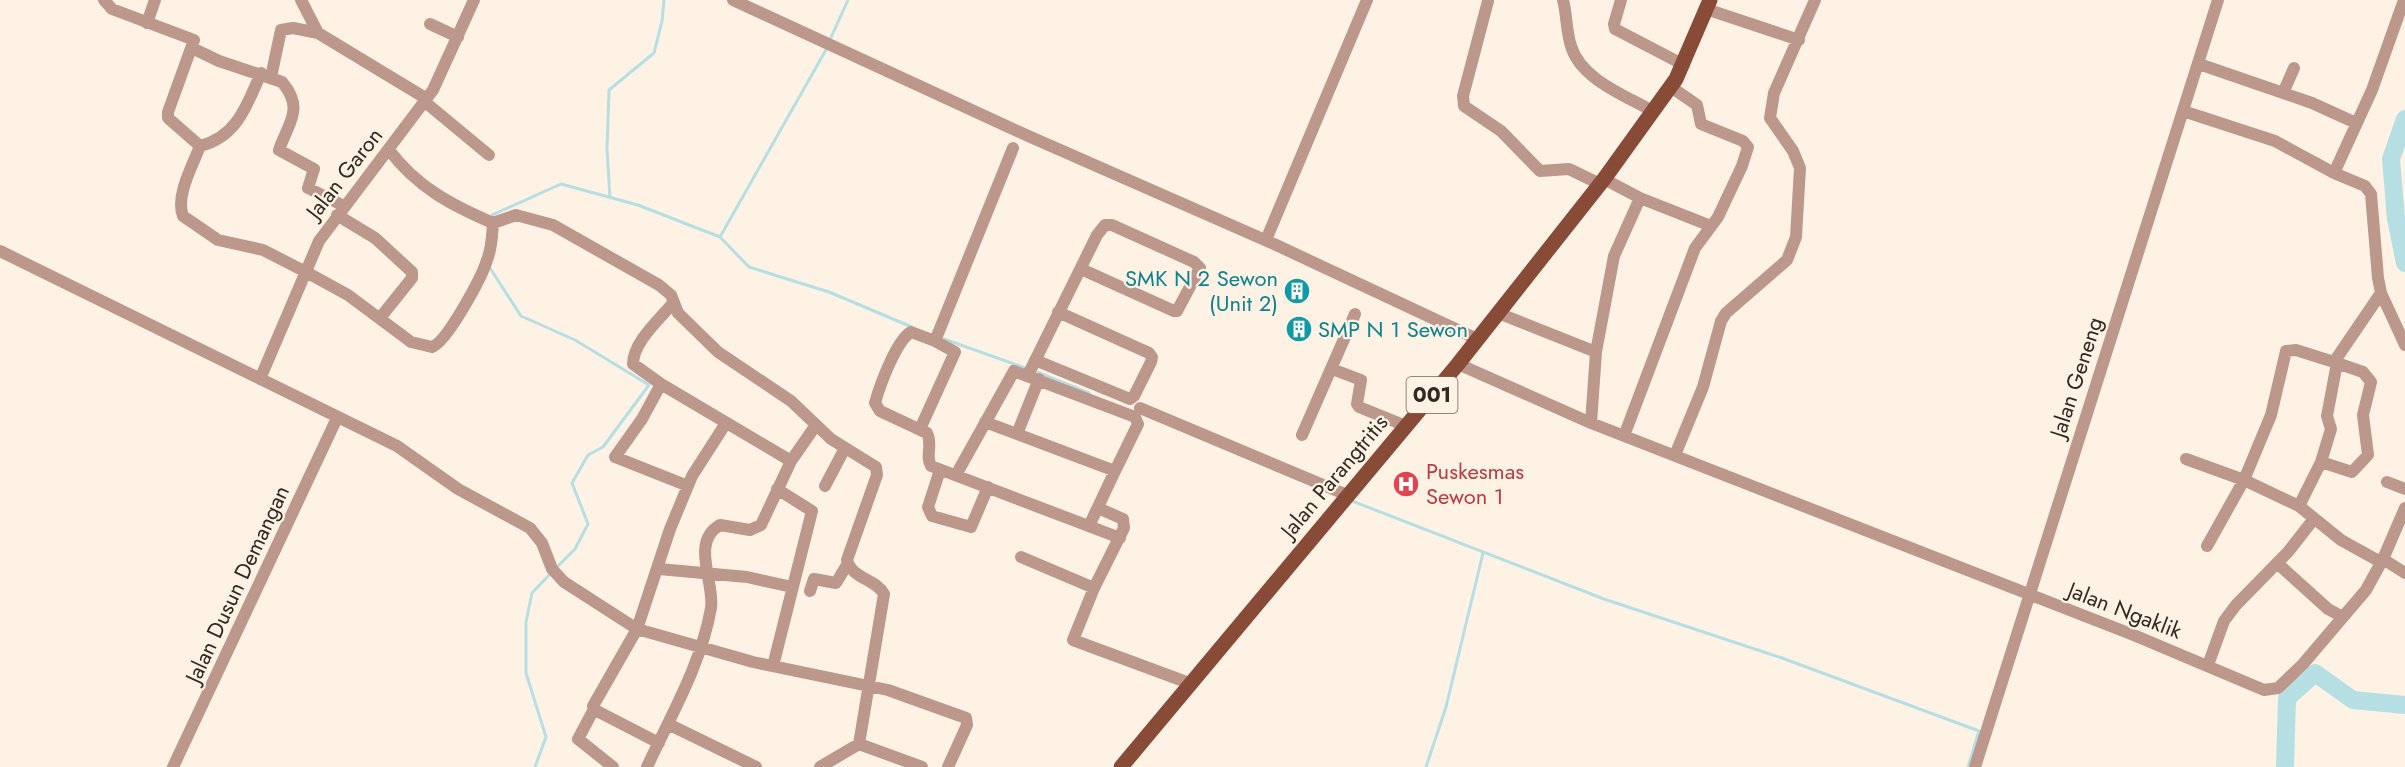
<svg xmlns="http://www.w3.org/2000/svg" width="2405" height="767" viewBox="0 0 2405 767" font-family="Jost,sans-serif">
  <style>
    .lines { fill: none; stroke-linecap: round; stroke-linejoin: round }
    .stream { stroke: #b5dfe3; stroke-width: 3 }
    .river { stroke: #b5dfe3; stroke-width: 18 }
    .street { stroke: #bc988c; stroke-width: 12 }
    .primary { stroke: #884b37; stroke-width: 15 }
    .labels { text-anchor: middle; stroke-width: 4.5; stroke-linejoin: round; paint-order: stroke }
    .shield { fill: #fef2e4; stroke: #6d665d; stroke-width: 1.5 }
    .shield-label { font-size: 21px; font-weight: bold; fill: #2f2a23 }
    .street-label { font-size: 22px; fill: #2f2a23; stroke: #fef2e4 }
    .culture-label { font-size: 22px; fill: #0d838f; stroke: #fef2e4; text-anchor: end }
    .health-label { font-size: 22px; fill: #be3a42; stroke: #fef2e4; text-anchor: start }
  </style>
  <rect width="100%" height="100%" fill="#fef2e4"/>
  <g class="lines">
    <path class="stream" d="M829 42 848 0
      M610 198 607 149 609 90 654 53 662 21 664 0
      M491 219 492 215 561 184 638 205 720 237 749 267 829 292 912 327
      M720 237 827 48
      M488 265 521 316 575 340 649 385 603 447 588 455 572 483 588 524 575 549 556 568
      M944 339 1028 369
      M1034 371 1089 393
      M1352 501 1604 599 1782 658 1979 731 1968 767
      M535 767 546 737 526 673V622L532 593 551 573
      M1426 767 1446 707 1483 553"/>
    <path class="river" d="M2405 119 2391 159 2396 219 2405 263
      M2285 767 2287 698 2315 673 2353 700 2405 705"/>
    <path class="street" d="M104 0 112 9 194 40 168 112V118L200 146C193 165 175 196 183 216L218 240 263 250 306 272 348 295 411 342 432 347C447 342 482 277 487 260 492 248 492 236 493 223
      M301 0 318 33 427 99
      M733 0 1026 135 1274 244 1477 339
      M1563 0C1567 15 1566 31 1571 46 1581 80 1627 96 1654 112
      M1621 0 1614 24 1615 29 1684 65
      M1488 1 1463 96 1464 106 1501 131 1540 171 1569 169 1600 184
      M1706 9 1799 40
      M147 23 155 0
      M430 24 458 37
      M192 48 219 61 282 82C305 109 288 123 279 150L314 169 308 188 344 206
      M2199 64 2312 103 2356 123
      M271 77 281 30 293 28 318 33
      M2283 93 2294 68
      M425 102 489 155
      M2183 111 2275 141 2334 173 2372 90 2404 0
      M200 146C237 137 247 105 261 73
      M389 150C417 187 451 205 493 223L516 215 553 225 659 285 671 295 678 313 718 352 791 401 831 439 876 467 877 475 847 560C852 579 876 579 884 594L859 744
      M2334 173 2365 186 2371 194 2378 278 2381 293 2405 345
      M1604 179 1640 198 1711 226
      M337 215 375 238 412 272V278L380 318
      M1266 240 1367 0
      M0 251 397 446 458 489 530 528 542 543 552 569 564 582 637 629 753 662 888 690 966 718 967 725 948 767
      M2381 293 2334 362 2296 350 2286 351 2271 415 2244 480 2299 506 2341 540 2377 560 2383 559 2405 508
      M673 303C660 319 633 342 633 364L661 384 791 461
      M1498 313 1596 352
      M935 341 1013 148
      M1035 360 1130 399 1134 396 1151 362 1152 357 1149 353 1058 312
      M1458 364 1591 423 2136 636 2264 690 2278 688 2303 664 2366 590 2383 559 2405 573
      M1332 369 1361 380 1357 404 1359 407 1406 426
      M1028 375 1097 235 1105 225H1112L1194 262 1200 268 1177 311H1174L1081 269
      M260 379 319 241 433 90 474 0
      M661 384 642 419 615 457 688 486
      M1140 408 1347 495
      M985 422 1115 471 1089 526
      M1591 423 1596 352 1614 256 1640 198
      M920 429 955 352 935 341 911 332C896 341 880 385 875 403L880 411 927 433C933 444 925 456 931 466L1120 538
      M1017 434 1039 379
      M1302 435 1355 314
      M1624 436 1695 248 1718 217 1742 166 1748 147 1743 141 1701 124 1697 105 1671 87
      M1675 455 1703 387 1721 321 1726 313 1787 260 1796 237 1800 168 1793 151 1770 118 1774 93 1815 0
      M2186 459 2244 480 2207 546
      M2321 462 2352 472 2368 455 2363 415 2371 382 2363 372 2334 362
      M940 470 928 507 932 516 971 527 988 487
      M956 475 1014 371 1135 417 1138 424 1115 471
      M2387 482 2405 489
      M825 486 845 448
      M2299 506 2321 462 2331 429 2327 416 2337 363
      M1098 508 1123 519 1124 528 1094 588 1073 640 1189 683
      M1021 557 1094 588
      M2277 563 2328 609 2341 616
      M659 569 747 577 792 587
      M810 591 814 579 836 583 848 563
      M2208 665 2224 621 2236 605 2288 552 2313 520
      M773 666 812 511 777 489
      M594 709 578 739 613 767
      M668 724 756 767
      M659 743 595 710 593 706 637 629 670 529 692 476 726 423
      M173 767 337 418
      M647 767C671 715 701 665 711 608 715 583 690 542 720 525L750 530 761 525 791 461 816 425
      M820 767 859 744 922 767
      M1975 767 2218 0"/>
    <path class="primary" d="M1121 767 1458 364 1604 179 1676 79 1710 0"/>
  </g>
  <defs>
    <symbol id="building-disc" viewBox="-11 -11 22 22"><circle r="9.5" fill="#0f9aa8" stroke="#fef2e4"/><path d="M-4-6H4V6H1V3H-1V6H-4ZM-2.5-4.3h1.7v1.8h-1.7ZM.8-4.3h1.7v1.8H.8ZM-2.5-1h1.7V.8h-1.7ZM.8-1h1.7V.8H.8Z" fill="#fff"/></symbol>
    <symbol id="hospital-disc" viewBox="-11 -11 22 22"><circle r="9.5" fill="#e0444e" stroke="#fef2e4"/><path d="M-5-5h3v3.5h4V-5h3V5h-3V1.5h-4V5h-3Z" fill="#fff"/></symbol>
  </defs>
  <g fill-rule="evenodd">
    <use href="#building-disc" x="1282" y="276" width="30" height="30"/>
    <use href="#building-disc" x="1284" y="314" width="30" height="30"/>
    <use href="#hospital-disc" x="1391" y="469" width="30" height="30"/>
  </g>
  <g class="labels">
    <rect class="shield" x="1406.5" y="377" width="51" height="36" rx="4.5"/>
    <g class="shield-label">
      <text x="1432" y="402">001</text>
    </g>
    <g class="street-label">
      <text transform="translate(344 173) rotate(-52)" y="8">Jalan Garon</text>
      <text transform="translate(2076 377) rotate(-72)" y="8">Jalan Geneng</text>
      <text transform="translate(1334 476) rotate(-50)" y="8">Jalan Parangtritis</text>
      <text transform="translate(237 584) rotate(-65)" y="8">Jalan Dusun Demangan</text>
      <text transform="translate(2125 610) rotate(21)" y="8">Jalan Ngaklik</text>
    </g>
    <g class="culture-label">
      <text x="1278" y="286">SMK N 2 Sewon<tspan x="1278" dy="25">(Unit 2)</tspan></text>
      <text x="1318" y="337" text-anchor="start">SMP N 1 Sewon</text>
    </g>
    <g class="health-label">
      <text x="1426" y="479">Puskesmas<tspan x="1426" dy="25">Sewon 1</tspan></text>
    </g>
  </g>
</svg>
